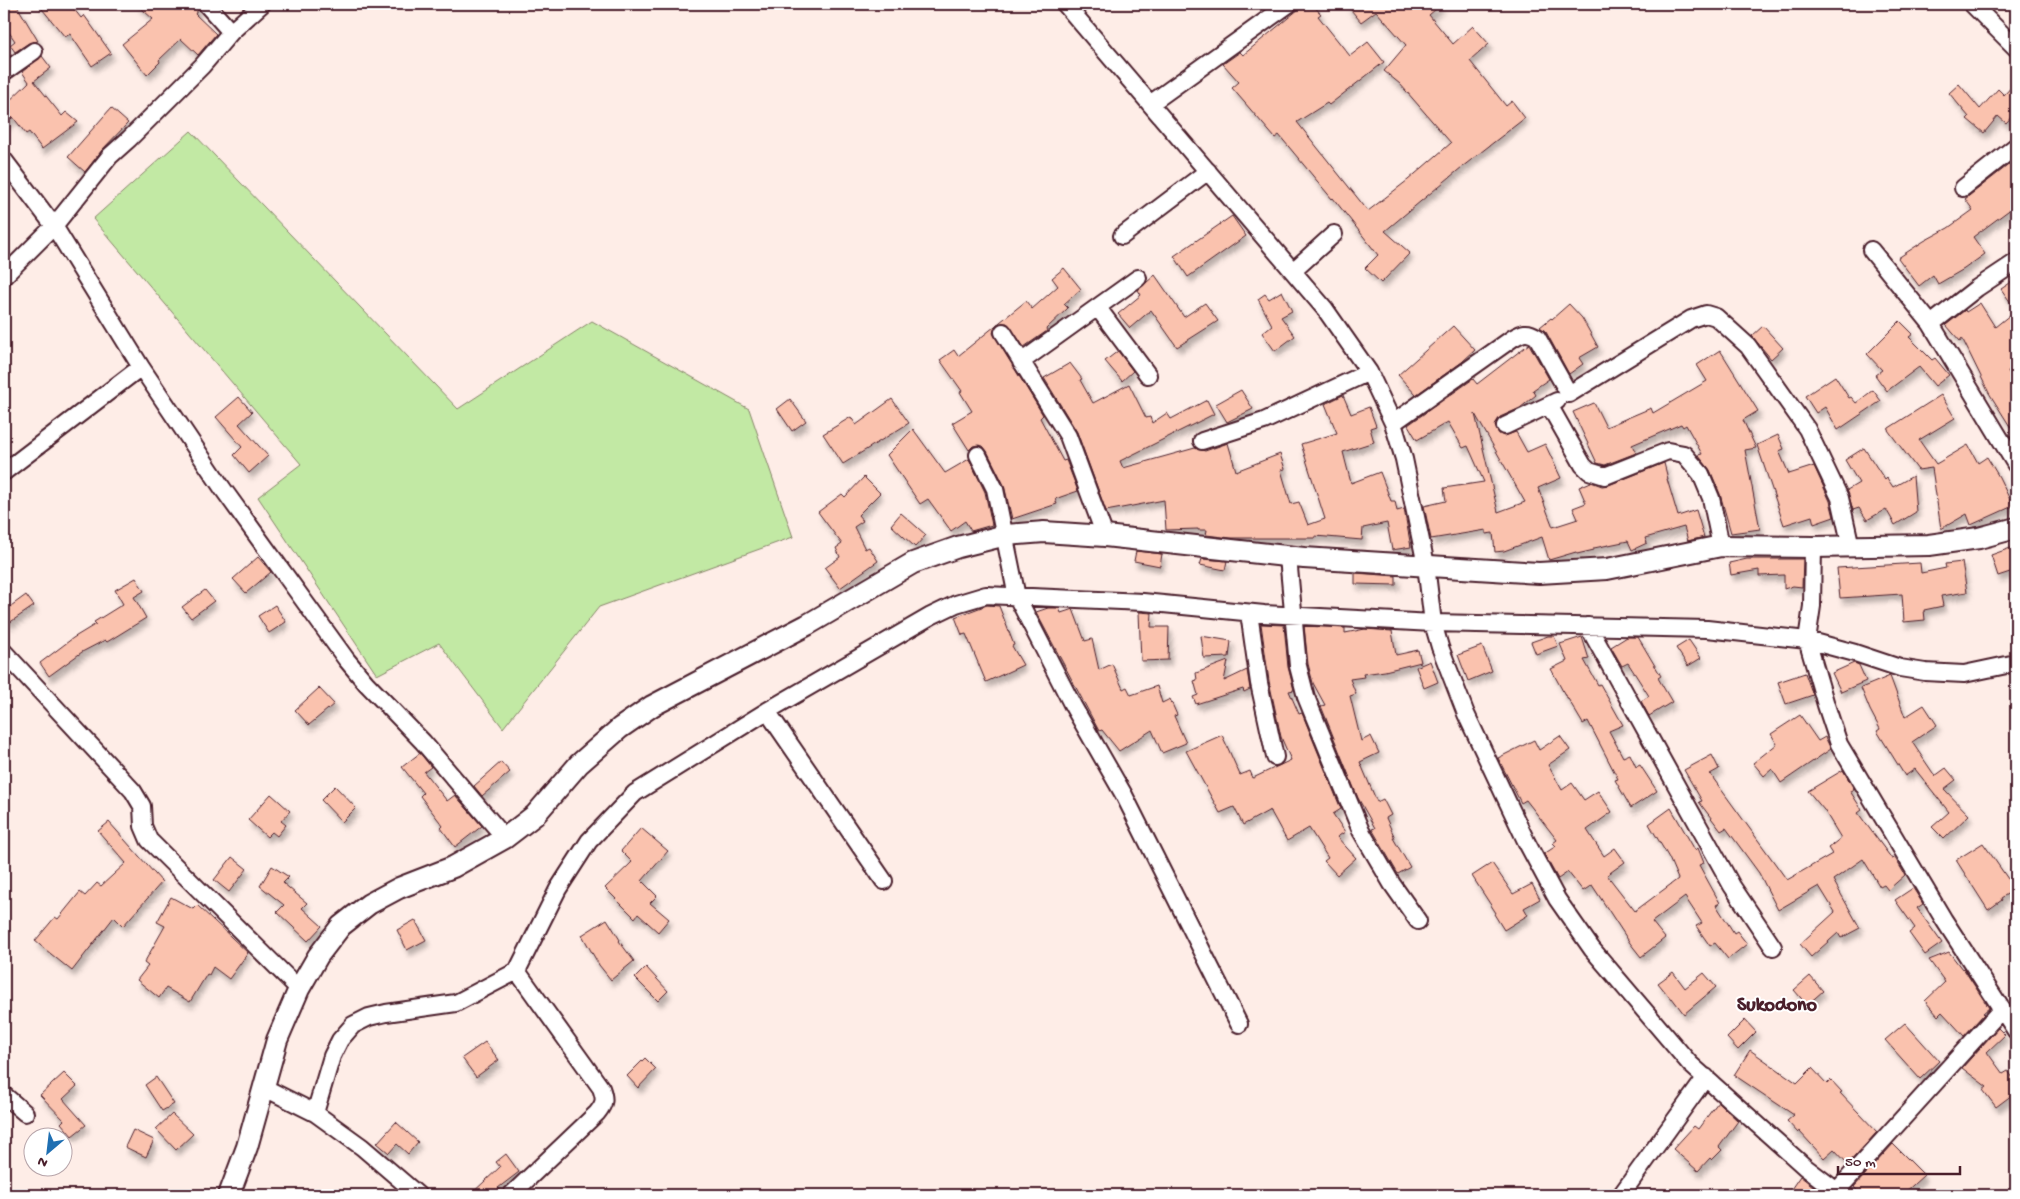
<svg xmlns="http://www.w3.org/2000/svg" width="2020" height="1199" viewBox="0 0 2020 1199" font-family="'Gochi Hand',sans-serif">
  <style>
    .green { fill: #c2e9a4; stroke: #868468 }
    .building { fill: #fac2ae; stroke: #4a1f2b; fill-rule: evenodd; filter: url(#shadow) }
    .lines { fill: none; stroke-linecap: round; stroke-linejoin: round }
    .minor-casing { stroke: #4a1f2b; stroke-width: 20 }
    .major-casing { stroke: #4a1f2b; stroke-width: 24 }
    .minor { stroke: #fff; stroke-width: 16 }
    .major { stroke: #fff; stroke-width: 20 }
    .labels { text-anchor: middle; stroke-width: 4; stroke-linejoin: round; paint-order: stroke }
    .quarter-label { font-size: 20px; font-weight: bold; fill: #4a1f2b; stroke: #fff }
  </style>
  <defs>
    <filter id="shadow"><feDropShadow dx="3" dy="5.5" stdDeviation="2.5" flood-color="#0004"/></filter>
  </defs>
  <rect width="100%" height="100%" fill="#feede7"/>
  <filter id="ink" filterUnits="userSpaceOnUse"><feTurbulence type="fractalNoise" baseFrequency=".02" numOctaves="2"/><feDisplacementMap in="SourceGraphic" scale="10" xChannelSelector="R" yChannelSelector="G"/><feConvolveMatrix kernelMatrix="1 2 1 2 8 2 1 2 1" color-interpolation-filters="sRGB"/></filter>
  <g filter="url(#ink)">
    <path class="green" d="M191 131 458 409 592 321 749 409 793 537 599 607 503 728 439 643 377 675 258 497 301 464 93 219Z"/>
    <path class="building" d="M14 4H16L38 41 29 43 15 52 10 45 15 41 4 25V10Z
      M38 4H70L81 18 84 15 111 53 92 66 70 34 65 37Z
      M136 4H196L198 10 195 14 216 34 198 55 181 39 159 60 160 62 147 75 122 44 153 19Z
      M1305 4H1312L1321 14 1318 16 1350 56 1368 42 1384 62 1329 105 1327 103 1297 122 1368 211 1408 180 1451 143 1400 84 1384 71 1406 45 1376 11 1361 22 1346 4H1442L1429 15 1453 44 1473 26 1489 44 1470 61 1506 106 1512 101 1525 118 1462 167 1385 231 1410 253 1381 283 1365 268 1378 255 1333 198 1332 199 1279 135 1275 138 1232 88 1239 82 1223 64 1240 52 1243 55Z
      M42 56 51 68 34 81 62 116 66 112 78 122 42 149 29 132 26 134 13 117 4 126V106L29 82 22 72Z
      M2016 82V112L2006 123 1998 116 1984 133 1967 119 1969 117 1949 93 1959 84 1980 109 1998 89 2004 95Z
      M111 108 128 123 102 150 85 172 68 157Z
      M2016 159V205L1973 237 1985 254 1964 269 1938 284 1933 275 1919 286 1898 258 1924 241 1948 228 1973 210 1965 199Z
      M1232 216 1246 236 1188 277 1174 256Z
      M1064 268 1081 289 1064 304 1068 308 1046 329 1047 331 1024 347 1007 323 997 324 993 333 1043 415 1040 418 1063 461 1066 460 1078 491 1055 499 1057 504 1012 519 1004 485 987 451 983 446 978 445 973 446 969 450 952 423 972 411 960 392 962 391 940 360 954 350 958 356 1026 301 1032 309 1058 286 1052 278Z
      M1155 275 1184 317 1205 303 1218 321 1177 347 1151 310 1130 328 1118 314 1141 295 1138 290Z
      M2016 279V366L2008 371 2016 386V436L1989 393 1962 338 1960 341 1946 325 1965 310 1966 312 1980 303 1995 327 2016 310 2001 289Z
      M1282 291 1292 311 1281 317 1295 336 1275 351 1262 333 1272 325 1258 299 1265 294 1269 299Z
      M1569 304 1582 318 1598 347 1579 358 1583 364 1569 374 1546 332 1540 327 1551 318 1552 319Z
      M1900 321 1913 334 1909 337 1932 360 1935 358 1949 375 1935 386 1919 367 1887 391 1875 375 1882 370 1867 354Z
      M1453 326 1475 350 1462 362 1416 395 1398 375Z
      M1763 326 1783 348 1771 359 1752 336Z
      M1529 344 1549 379 1533 390 1536 395 1520 408 1500 417 1495 426 1499 434 1504 436 1516 432 1527 452 1545 444 1561 478 1538 488 1553 527 1578 519 1573 508 1586 503 1579 487 1591 482 1602 486 1609 485 1664 463 1668 479H1667L1678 516 1696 510 1704 537 1688 541 1684 527 1645 538 1647 543 1632 550 1628 541 1594 548V550L1577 554 1576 552 1549 560 1542 537 1504 551 1495 552 1493 533 1486 534V530L1431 539 1424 506 1446 501 1444 488 1484 482 1468 446 1463 448 1448 422 1417 440 1408 425 1473 379 1477 384ZM1475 414 1525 502 1498 512Z
      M1720 350 1758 411 1743 420 1756 448 1745 450 1760 529 1731 533 1720 494 1710 470 1698 455 1702 454 1686 425 1683 427 1681 424 1632 445 1636 453 1605 465 1597 463 1573 412 1594 403 1606 427 1651 408 1653 413 1707 381 1697 365Z
      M1118 351 1133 371 1122 381 1105 361Z
      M1070 363 1082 379 1080 380 1093 403 1129 384 1146 418 1150 417 1152 423 1167 413 1171 419 1207 400 1214 414 1120 461 1123 468 1195 448 1205 451 1228 443 1236 471 1280 454 1285 469 1281 470 1291 504 1299 502 1308 525 1325 519 1301 444 1337 433 1325 404 1343 395 1351 414 1369 407 1376 426 1370 428 1374 442 1343 452 1351 483 1380 472 1391 501H1395L1397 511 1404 509 1411 547 1392 550 1387 523 1363 528 1362 540 1315 536V538H1231L1206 535 1207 530H1198V529L1166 530 1164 500 1106 511 1077 432 1044 378Z
      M1835 376 1849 398 1851 397 1856 403 1873 390 1881 401 1838 430 1825 407 1816 413 1805 396Z
      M1241 390 1253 409 1227 422 1216 404Z
      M1941 395 1955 418 1919 440 1936 464 1968 445 1978 463 1987 457 1999 477 2013 506 1971 525 1967 514 1941 529 1932 468 1918 470 1888 430 1889 428Z
      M239 397 252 412 239 424 268 456 249 473 234 455 242 447 216 417Z
      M790 399 806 421 792 431 777 409Z
      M892 399 909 423 843 464 823 434 851 417 856 425Z
      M913 429 945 473 969 459 985 492 992 525 971 531 965 521 951 531 928 499 920 504 887 455Z
      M1778 435 1784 449 1779 451 1789 474 1814 466 1830 501 1834 517 1814 524 1812 516 1784 525 1757 445Z
      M1864 448 1885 480 1887 478 1893 487 1913 476 1916 512 1895 525 1886 509 1867 520 1859 508 1853 510 1847 490 1859 483 1845 460Z
      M864 477 880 493 858 515 863 521 854 527 865 549 869 547 878 561 840 588 825 568 840 557 836 548 842 544 818 512 842 494 845 497Z
      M901 513 926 535 915 547 891 525Z
      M2016 546V570L1998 576 1991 555Z
      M1136 551 1162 554 1160 566 1134 561Z
      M258 557 271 572 246 593 233 579Z
      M1202 559 1227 561 1225 570 1200 565Z
      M1747 559H1803L1802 587 1793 586 1784 589V575L1759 576V570L1731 575 1729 563Z
      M1962 562 1967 592 1941 596 1943 606 1924 610 1925 620 1904 622 1902 594 1840 598 1837 568 1920 563 1921 573 1946 568 1945 564Z
      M1355 573 1396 576V585L1355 584Z
      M136 578 144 591 134 597 146 618 107 642 105 640 82 652 49 676 40 663 73 638 96 624 94 622 123 604 115 590Z
      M205 590 214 601 191 618 182 607Z
      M26 595 34 606 9 623 4 617V611Z
      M275 605 286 622 269 633 258 616Z
      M987 605 999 606 1014 645 1012 646 1023 665 986 682 966 634 962 635 955 617Z
      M1048 608H1059L1061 613 1073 609 1085 641 1092 639 1099 670 1112 664 1123 689 1127 687 1131 695 1157 686 1162 703 1170 699 1177 715 1174 716 1186 743 1162 753 1152 730 1119 751 1102 730 1099 731 1036 612Z
      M1139 612 1152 613 1151 627H1169L1168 660 1141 661Z
      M1261 624 1284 625 1288 667 1294 690 1289 691 1299 714 1302 713 1341 809 1333 814 1345 832 1337 837 1356 858 1337 875 1324 861 1328 858 1309 828 1287 841 1270 810 1243 825 1234 807 1220 813 1186 751 1222 735 1240 775 1250 771 1253 778 1291 760 1281 737 1269 681Z
      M1304 626 1345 628V633L1365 629 1392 631 1396 655 1418 650 1421 662 1385 671 1363 674 1364 677 1350 679 1356 694 1350 696 1361 741 1371 736 1379 753 1360 762 1377 802 1383 799 1391 815 1386 818 1395 838H1393L1410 867 1398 874 1372 829 1375 828 1358 798 1321 706 1325 705 1313 683 1308 664Z
      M1201 636 1231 641 1229 657 1204 658Z
      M1548 636H1554L1558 646 1536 654 1531 642Z
      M1582 637 1589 659 1584 660 1598 685 1600 684 1623 725 1609 731 1623 757 1630 754 1636 767 1640 765 1657 791 1631 808 1615 780 1618 779 1588 721 1583 724 1567 697H1566L1551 669 1567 661 1560 644Z
      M1627 637H1638L1661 676 1658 678 1672 702 1649 716 1641 701 1649 696 1628 663 1622 666 1611 647Z
      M1689 640 1701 658 1688 666 1676 648Z
      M1482 646 1492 671 1468 681 1458 655Z
      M1228 661 1224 681 1247 670 1250 689 1244 692 1243 689 1196 704 1193 697 1198 695 1194 681 1197 680 1196 673Z
      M1430 661 1438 682 1424 688 1416 667Z
      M1854 663 1859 665 1866 681 1841 692 1832 673Z
      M1805 673 1813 695 1786 704 1778 682Z
      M1890 676 1905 717 1924 705 1937 725 1912 742 1935 776 1946 768 1956 780 1944 789 1969 815 1944 839 1932 827 1949 812 1915 769 1905 776 1877 731 1880 729 1870 710 1861 688Z
      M319 688 334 704 309 725 295 710Z
      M1800 715 1818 741 1825 737 1831 749 1781 783 1772 769 1764 776 1753 763 1777 744 1771 734Z
      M1560 736 1570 750 1548 765 1562 790 1572 783 1584 800 1598 791 1612 812 1587 830 1604 856 1615 848 1625 862 1607 875 1635 911 1678 879 1669 858 1649 824 1671 808 1695 850 1698 848 1704 863 1699 865 1720 903 1716 905 1734 933 1737 931 1747 944 1728 959 1715 943 1710 946 1696 926 1702 923 1685 897 1652 922 1665 938 1641 957 1630 943 1592 885 1583 891 1568 872 1558 879 1544 854 1556 846 1553 843 1557 840 1526 800 1521 803 1498 758 1534 740 1539 750Z
      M420 753 431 767 424 772 447 801 455 795 482 826 455 847 441 828 443 826 420 796 423 793 402 767Z
      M1712 755 1719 769 1710 774 1787 880 1832 854 1828 848 1841 838 1824 810 1808 791 1843 770 1854 789 1850 791 1862 810 1858 813 1892 859 1895 858 1905 875 1888 890 1884 885 1880 887 1863 859 1833 880 1860 928 1841 938 1838 933 1811 957 1800 944 1835 912 1819 886 1778 910 1759 873 1726 828 1721 831 1699 802 1702 801 1684 770Z
      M501 762 510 772 482 796 474 786Z
      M335 786 356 808 342 822 321 800Z
      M271 794 290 811 281 821 286 825 277 836 272 832 267 837 248 820Z
      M109 822 162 882 123 926 114 917 72 971 35 941 55 917 58 919 80 892 85 896 97 883 101 886 126 863 98 831Z
      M641 828 668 851 642 881 657 896 650 903 669 919 658 932 638 914 635 918 605 888 632 862 621 851Z
      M1983 843 2015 889 2001 898 2002 900 1988 910 1956 860Z
      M232 857 247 869 229 892 214 880Z
      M1492 863 1513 894 1532 884 1540 899 1524 908 1528 915 1504 930 1494 914 1496 913 1472 876Z
      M272 866 289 877 283 883 307 903 302 908 322 926 308 941 277 912 284 905 260 886Z
      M1913 888 1923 904 1917 908 1942 943 1925 955 1909 933 1915 928 1895 900Z
      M171 897 193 909 197 905 248 953 229 979 213 967 209 975 207 974 190 1002 166 988 159 998 137 980 148 966 144 963 165 926 157 922Z
      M607 919 620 940 619 941 634 961 611 980 599 965 582 935Z
      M415 920 426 940 407 950 397 930Z
      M1949 952 1962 969 1963 968 1989 1008 1983 1013 1984 1014 1964 1036 1942 1012 1938 1016 1925 1001 1945 982 1929 960Z
      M646 967 668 991 658 1001 635 978Z
      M1673 972 1685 988 1704 973 1716 987 1684 1014 1672 998 1671 999 1658 983Z
      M1810 976 1823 991 1807 1005 1794 990Z
      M1745 1020 1756 1032 1738 1050 1727 1038Z
      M1905 1023 1939 1061 1920 1079 1885 1040Z
      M1998 1028 2005 1035 1987 1052 2003 1074 2008 1071 2016 1082V1092L1996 1107 1983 1090 1987 1087 1962 1068Z
      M485 1042 499 1060 476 1077 462 1058Z
      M1750 1050 1797 1083 1812 1068 1827 1084 1831 1080 1842 1092 1840 1093 1877 1132 1848 1164 1834 1149 1824 1158 1799 1131 1798 1133 1787 1121 1794 1115 1734 1075Z
      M645 1058 656 1069 638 1088 627 1076Z
      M64 1073 77 1086 63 1099 86 1125 72 1136 61 1123 64 1120 40 1095Z
      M156 1077 174 1104 162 1111 145 1085Z
      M1718 1102 1738 1121 1719 1147 1722 1150 1712 1160 1710 1158 1698 1171 1673 1149 1694 1126 1698 1129Z
      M172 1114 193 1134 176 1150 156 1129Z
      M396 1122 418 1142 408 1154 397 1144 389 1153 377 1143Z
      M133 1130 154 1140 146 1157 125 1147Z
      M1893 1144 1924 1175 1902 1195H1861L1854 1187Z
      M506 1154 519 1172 498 1188 502 1191 501 1195H470L500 1167 496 1162Z
      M1800 1176 1818 1190 1815 1195H1787Z"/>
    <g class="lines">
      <defs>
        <path id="minor" d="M206 4 231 32
          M1065 4 1325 309 1369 372 1393 423 1404 459 1426 565 1433 623 1440 647 1466 714 1527 843 1557 899 1592 949 1690 1064 1805 1167 1842 1195
          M1972 4 2016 48
          M4 72 34 51
          M1150 104 1289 4
          M4 160 54 226 141 367 223 489 346 659 366 683 423 742 505 838
          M1963 188 2016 146
          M1122 236 1208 171
          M1871 250 1931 324
          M2016 262 1977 288 1931 324 2016 465
          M1293 271 1334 234
          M4 276 54 226 110 156 129 139 202 66 231 32 262 4
          M1098 308 1148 375
          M1003 332 1068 436 1105 536
          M1021 362 1138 278
          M1549 405 1583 465 1589 471 1605 476 1668 451 1684 454 1701 474 1711 498 1721 546
          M1393 423 1513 338C1522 333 1527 330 1537 337L1569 394 1691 319 1706 314 1716 317 1748 346 1807 429 1840 498 1851 547
          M1505 426 1557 401
          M1202 441 1264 421 1369 372
          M978 455 995 489 1017 597 1073 706 1124 795 1239 1024
          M4 472 141 367
          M1813 547 1812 606 1807 640 1826 705 1839 744 1944 920 2016 1031
          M1288 557 1298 666 1306 697 1361 831 1392 884 1418 921
          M1249 613 1259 683 1275 757
          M1588 626 1732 886 1773 947
          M4 652 133 791 142 806 143 826 149 840 299 989
          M767 711 884 881
          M263 1087 315 1113 362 1147 418 1195
          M4 1095 25 1113
          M315 1113 332 1056 340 1040 353 1025 369 1017 386 1013 456 1003 517 971 558 889 589 841 635 793 767 711 931 616 956 604 986 595 1143 602 1264 614 1433 623 1707 629 1807 640 1855 653 1900 668 1925 672 1964 674 2016 663
          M511 1195 597 1113C605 1103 605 1099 601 1088L517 971
          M1621 1195 1706 1077
          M1833 1195 2002 1009"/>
        <path id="major" d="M229 1195 247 1147 277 1040 299 989 318 956 341 926 369 904 399 888 453 867 505 838 535 815 579 764 620 728 652 706 807 625 913 563 958 547 1006 535 1044 532 1105 536 1304 558 1539 573 1607 569 1721 546 1813 547 1929 545 1979 538 2016 528"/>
      </defs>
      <use href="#minor" class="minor-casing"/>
      <use href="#major" class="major-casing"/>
      <use href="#minor" class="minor"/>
      <use href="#major" class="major"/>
    </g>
  </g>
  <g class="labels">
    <g class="quarter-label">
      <text x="1777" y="1010">Sukodono</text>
    </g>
  </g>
  <rect width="2020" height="1199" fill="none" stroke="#fff" stroke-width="20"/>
  <rect x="10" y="10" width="2000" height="1179" fill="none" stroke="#4a1f2b" stroke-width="2" filter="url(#ink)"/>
  <g transform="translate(48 1152) rotate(208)"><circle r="24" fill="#ffffff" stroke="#b7a5aa"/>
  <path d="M0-4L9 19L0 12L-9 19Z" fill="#1f6fb2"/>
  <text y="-8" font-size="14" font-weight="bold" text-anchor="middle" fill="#4a1f2b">N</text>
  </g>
  <path d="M1838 1166v8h122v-8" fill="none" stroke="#4a1f2b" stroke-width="2.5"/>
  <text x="1845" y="1166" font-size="15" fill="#4a1f2b" stroke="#ffffff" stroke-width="4" paint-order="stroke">50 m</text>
</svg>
